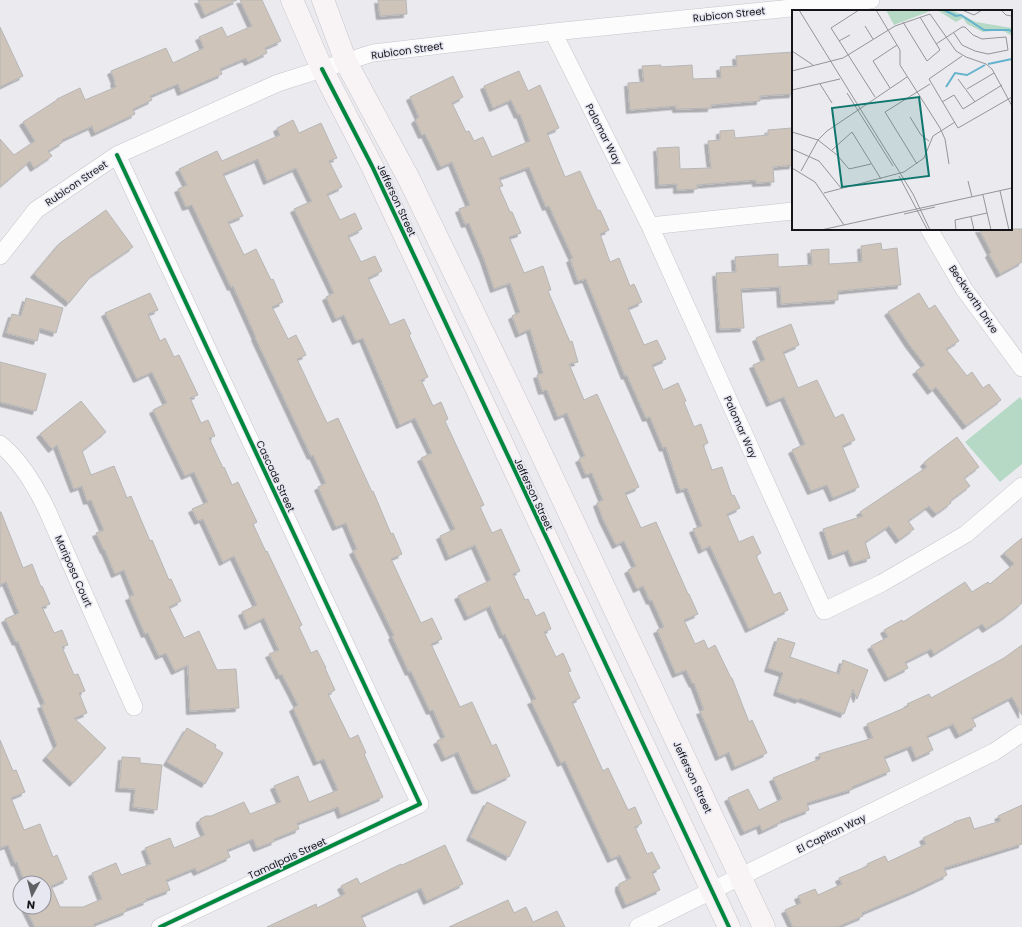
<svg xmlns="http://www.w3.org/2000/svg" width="1022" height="927" viewBox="0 0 1022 927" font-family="Poppins,sans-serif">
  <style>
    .green { fill: #b6d9c6 }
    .building { fill: #cec4b9; stroke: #b7b6b7; filter: url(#shadow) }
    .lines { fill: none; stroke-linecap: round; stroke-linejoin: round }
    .minor-casing { stroke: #c6c6ca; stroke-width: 18 }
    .secondary-casing { stroke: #c6c6ca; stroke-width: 23 }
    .minor { stroke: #fcfcfd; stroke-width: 17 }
    .secondary { stroke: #f8f4f6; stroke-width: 22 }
    .cycleway-casing { stroke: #e7e7f2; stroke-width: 6 }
    .cycleway { stroke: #00873e; stroke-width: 4 }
    .labels { text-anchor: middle; stroke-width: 3; stroke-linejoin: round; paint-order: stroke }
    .street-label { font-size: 10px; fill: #151519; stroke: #e7e7f2 }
    .inset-river { fill: none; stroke: #65b3cd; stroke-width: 2 }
    .inset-road { fill: none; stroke: #959599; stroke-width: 1 }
    .view { fill: #0f766e; fill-opacity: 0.15; stroke: #0f766e; stroke-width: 2 }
    .inset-edge { fill: none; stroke: #151519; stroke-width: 2 }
  </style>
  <defs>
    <filter id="shadow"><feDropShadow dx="-3.5" dy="3.5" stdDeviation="0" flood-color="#0004"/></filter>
  </defs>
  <rect width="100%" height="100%" fill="#eaeaef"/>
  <path class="green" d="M1020 397 1022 400V464L1000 482 965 442Z"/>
  <path class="building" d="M198 0H237L205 15Z
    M240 0H262L281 41 265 48 267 53 248 62 246 58 220 69 222 74 181 92 178 84 150 96 152 100 133 109 135 114 95 133 92 126 62 140 63 142 48 151 52 156 34 168 30 161 0 187V139L14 155 35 141 23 122 57 100V99L80 88 85 100 116 87 114 82 115 81 111 71 166 48 173 63 204 48 199 37 222 27 227 37 252 26Z
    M378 0H406L407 14 380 16Z
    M0 27 23 76 0 87Z
    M793 52V94L760 96V101L711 105V108L676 109V106L630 110 628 83 644 82 642 66 661 65V67L692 65 693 79 721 78 720 67 737 66 736 56Z
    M519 71 528 91 540 85 559 128 547 133 565 177 580 171 598 211 600 210 609 230 600 234 610 262 619 258 630 286 634 284 642 302 628 308 644 345 657 340 666 359 652 365 663 390 678 383 686 401 684 402 694 427 701 424 708 443 703 445 712 470 722 467 732 496 734 495 740 508 727 514 739 542 753 536 761 553 756 556 774 595 780 592 788 610 749 629 710 546 702 550 693 529 702 526 687 488 680 490 666 447 663 448 650 417 646 418 627 375 625 376 586 279 578 281 570 259 573 258 549 206 546 207 529 167 499 178 503 186 499 187 510 212H512L521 233 509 237 524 273 543 266 551 290 548 291 570 342 572 341 578 362 569 364 584 400 597 394 639 487 625 493 641 528 656 522 688 594H689L698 614 684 620 695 644 704 640 708 649 715 645 731 678H732L749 722 752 720 767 753 735 767 729 752 719 757 700 711 704 710 694 683 693 684 686 670 676 674 657 630 664 627 652 600 650 601 643 586 637 589 628 570 636 566 624 541 616 545 603 519 597 503 603 500 592 473 586 475 579 459 585 456 567 413 558 417 547 390 542 391 537 375 543 373 530 329 519 334 512 316 520 312 510 283 494 289 484 259 469 223 465 224 459 209 470 205 452 162 441 167 425 134 422 135 415 120 419 117 410 97 453 76 463 97 452 103 466 132 469 131 474 141 483 137 492 157 530 141 520 114 518 115 511 100 493 108 484 86Z
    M293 120 299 133 321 123 337 158 329 161 342 187 327 194 340 220 355 213 362 229 348 236 361 262 375 256 382 271 368 278 390 325 404 319 411 334 409 335 428 377 421 380 433 406 441 402 448 419 445 421 484 505 480 507 492 533 501 529 520 571 513 574 525 600 528 599 536 616 544 612 551 629 544 632 556 657 563 653 571 671 568 672 580 698 572 702 603 771 608 768 628 810 635 807 642 823 635 827 647 854 652 852 660 868 652 872 660 890 626 905 619 889V884L631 878 620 855 611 859 565 761 561 763 531 701 536 699 505 634 503 635 490 606 468 617 458 596 491 580 475 545 449 557 440 536 455 529 421 458 432 453 415 418 400 425 363 338 356 341 344 315 336 319 326 297 334 293 294 209 312 201 296 168 267 181 258 159 223 174 243 216 228 222 244 255 256 249 271 280 273 279 283 302 272 307 288 339 296 335 306 355 297 359 327 423 338 418 372 492 373 491 391 534 393 533 402 554 391 559 421 623 432 618 442 639 431 644 460 707 472 702 492 746 496 744 510 776 480 790H475L458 752 445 758 437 741 445 737 433 710 430 711 411 671 409 672 392 636 394 635 353 551 357 549 346 523 336 527 318 487 326 483 313 455 311 456 255 337H256L233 286 231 287 192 205 186 207 178 189 187 185 179 169 217 151 222 161 280 135 277 128Z
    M792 128 793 165 773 167 774 182 756 183V180L697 185V189L677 190V184L659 185 657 148 679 147 680 169 711 168 708 141 720 140V131L734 130 735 138 768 135V130Z
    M106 210 133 247 91 276 69 303 34 274 60 243Z
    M979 229H1022V262L1000 274 989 254 991 252Z
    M881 243 882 250 897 248 901 285 838 291V300L781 304 780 287 741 289 744 328 720 329 716 273 736 272 735 257 778 254V267L812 265 811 250 829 249V264L862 262 861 246Z
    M150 293 158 310 148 314 160 341 165 338 174 357 179 355 198 395 190 398 201 423 208 420 215 436 209 438 223 468 224 467 232 485 238 482 257 522 253 524 266 552 267 551 302 625 299 627 311 653 317 650 326 668H325L335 690 328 694 350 739 358 735 366 753 364 754 383 797 341 815 338 807 297 823 299 829 274 839 275 841 257 848 253 839 227 850 230 857 197 872 195 868 166 880 170 890 146 899 147 901 126 909 127 911 94 924 95 927H35L25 907H44V883H25L17 862 15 863 8 845 0 848V740L13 771 16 770 25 792 11 798 24 830 40 824 53 857 57 855 67 879 51 886 60 907H83L102 899 92 873 116 863 121 875 151 864 145 848 170 838 174 848 205 835 200 824V819L206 816H211L244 802 250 814 281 802 274 786 298 776 309 802 338 790 324 759 317 762 293 708 298 705 282 674 280 676 269 654 279 650 264 618 248 626 242 612 257 605 234 556 223 562 203 519 198 521 192 509 208 502 194 472 185 476 153 410 167 403 152 372 137 379 105 313Z
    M919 293 929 309 935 305 959 341 946 349 967 376 972 372 983 388 989 384 1001 400 966 426 936 387 931 391 916 371 925 365 909 344 888 312Z
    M26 298 63 308 56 333 40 328 37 341 6 333 12 314 21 316Z
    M791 324 799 345 783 352 798 388 817 380 835 418 843 414 855 440 842 446 859 487 833 498 827 485 811 491 792 450 805 444 784 397 770 403 753 365 765 360 756 338Z
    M0 362 46 374 36 411 0 402Z
    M81 401 106 432 82 451 91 475 114 466 127 498 131 496 150 541 152 540 169 580 171 579 181 601 169 607 184 638 199 631 217 670 236 669 239 708 190 711 188 665 175 671 166 653 159 656 148 633 145 634 129 597 134 595 124 570 115 574 105 550H104L96 533 104 530 91 500 87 501 82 486 74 489 57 445 52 449 40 434Z
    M957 437 979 467 964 478 970 486 950 501 951 503 936 514 929 506 908 521 914 529 899 540 889 526 865 542 870 558 853 563 848 550 832 556 823 529 863 516 860 512 927 467 924 463 928 459Z
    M0 512H1L23 568 32 564 41 587 42 586 50 604 42 607 54 633 62 630 68 645 62 647 74 675 78 674 85 691 79 693 87 713 74 718 106 748 73 783 46 757 57 745 41 705 45 704 18 641 16 642 5 619 19 613 6 582 0 585Z
    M1022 538V603L1006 616 986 629 982 624 934 654 931 649 905 662 908 668 888 678 871 646 888 637 884 630 902 620 903 622 965 582 972 592 988 582 990 584 1014 564 1004 553Z
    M778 638 795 643 790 657 839 674 843 660 868 670 857 699 853 689 844 714 800 698 799 700 777 692 783 673 768 668Z
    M1022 645V715L1012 697 972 718 976 726 959 735 953 724 927 736 933 750 916 758 911 746 884 757 890 771 852 787 853 789 807 803 809 810 780 821 781 822 762 831 760 825 744 832 728 798 748 789 759 810 782 799 773 778 820 759 819 754 873 738 867 724 909 706 907 704 929 694 931 698 1004 658Z
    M187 728 216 745 215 748 223 753 205 784 167 762Z
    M122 757 140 758V763L162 765 157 810 133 807 135 789 119 788Z
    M487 802 526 822 509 857 470 837Z
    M1022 805V844L944 868 947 875 916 890 862 913 863 916 837 927H793L785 910 801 903 798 896 815 889 818 895 842 884 839 878 868 866 867 864 885 856 888 862 926 844 923 838 954 823V822L970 817 974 829 1001 821 998 816Z
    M445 845 463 884 427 901 421 888 361 916 366 927H267L316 904 317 908 345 894 341 886 357 878 360 884 401 864 402 865Z
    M508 900 514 913 526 907 533 922 557 911 565 927H449Z"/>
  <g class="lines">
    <defs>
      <path id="minor" d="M553 32 650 226 824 611 882 583 966 534 1022 486
        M117 155 420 804 160 927
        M650 226 793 211
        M929 229 964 289 1022 368
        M0 256 36 210 117 155 278 83 373 53 553 32 871 0
        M0 444C21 461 35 485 47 510L134 707
        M638 927 994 752 1022 733"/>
      <path id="secondary" d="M292 0 322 69 372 166 729 927
        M323 0 346 62 409 179 533 436 764 927"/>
    </defs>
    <use href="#minor" class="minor-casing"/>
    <use href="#secondary" class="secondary-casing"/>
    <use href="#minor" class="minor"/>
    <use href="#secondary" class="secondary"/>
    <defs>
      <path id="cycleway" d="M322 69 372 166 729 927
        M117 155 420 804 160 927"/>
    </defs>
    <use href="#cycleway" class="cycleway-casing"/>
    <use href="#cycleway" class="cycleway"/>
  </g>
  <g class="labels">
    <g class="street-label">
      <text transform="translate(729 14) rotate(-6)" y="4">Rubicon Street</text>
      <text transform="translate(407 50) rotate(-8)" y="4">Rubicon Street</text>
      <text transform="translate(604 134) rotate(63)" y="4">Palomar Way</text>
      <text transform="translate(76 183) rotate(-34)" y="4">Rubicon Street</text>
      <text transform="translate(397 200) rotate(65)" y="4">Jefferson Street</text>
      <text transform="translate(974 299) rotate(56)" y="4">Beckworth Drive</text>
      <text transform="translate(741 427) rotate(66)" y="4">Palomar Way</text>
      <text transform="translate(276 476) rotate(65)" y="4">Cascade Street</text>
      <text transform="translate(534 494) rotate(65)" y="4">Jefferson Street</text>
      <text transform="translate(74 571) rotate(66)" y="4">Mariposa Court</text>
      <text transform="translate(693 777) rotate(65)" y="4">Jefferson Street</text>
      <text transform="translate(831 833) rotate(-26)" y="4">El Capitan Way</text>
      <text transform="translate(287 858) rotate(-25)" y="4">Tamalpais Street</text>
    </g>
  </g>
  <g transform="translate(792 10)">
    <rect width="220" height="220" fill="#eaeaef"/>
    <path d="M94 0H141L102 15ZM145 0H160L184 12 220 18V26L210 20 191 22 175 14 171 8 164 12Z" fill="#b6d9c6"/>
    <path class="inset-river" d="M152 0 164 6 169 5 192 20H217L220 22M196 54 220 49M154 77 163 63 175 65 193 55"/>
    <path class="inset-road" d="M7 0 121 184 138 220M67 0 39 18 83 87M84 0 108 40V55L148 118 153 129 157 154M170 0 182 5 190 0M209 0 214 5 220 6M111 12 135 51 148 40 128 7M73 16 81 29M47 31 58 25M144 34 170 17H173L181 25 190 29 214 27 216 40 196 44 183 41 170 35 162 23M0 41 21 55M170 46 137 69 166 118 220 87M0 61 51 48 103 16 138 4 164 41 174 47 194 54 200 59 220 96M166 69 183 92M28 74 40 93M98 78 81 51 105 35M175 79 202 63M0 80 48 69M55 83 101 156M150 92 162 85 171 99 210 75M118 107 129 125 137 131M0 122 26 130 45 145 57 159 79 154M0 139 27 151 49 178M40 140 60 122 89 169M125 154 93 102 138 74M0 158 23 172 52 215M9 161 26 130 35 121 115 67M107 166 135 219M176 171 180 187M208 181 217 220M32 183 112 162 132 148 141 126 163 112M191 185 199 220M112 204 143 197M179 207 182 220M29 220 220 178M164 220 163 210 195 203"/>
    <path class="view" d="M127 87 137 166 50 177 40 98Z"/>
    <rect width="220" height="220" class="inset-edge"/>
  </g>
  <g transform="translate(32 895) rotate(187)"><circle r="19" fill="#e7e7f2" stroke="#93939b"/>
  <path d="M0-3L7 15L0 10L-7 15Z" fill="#606064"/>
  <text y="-6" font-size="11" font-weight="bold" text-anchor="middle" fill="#151519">N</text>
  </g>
</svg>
